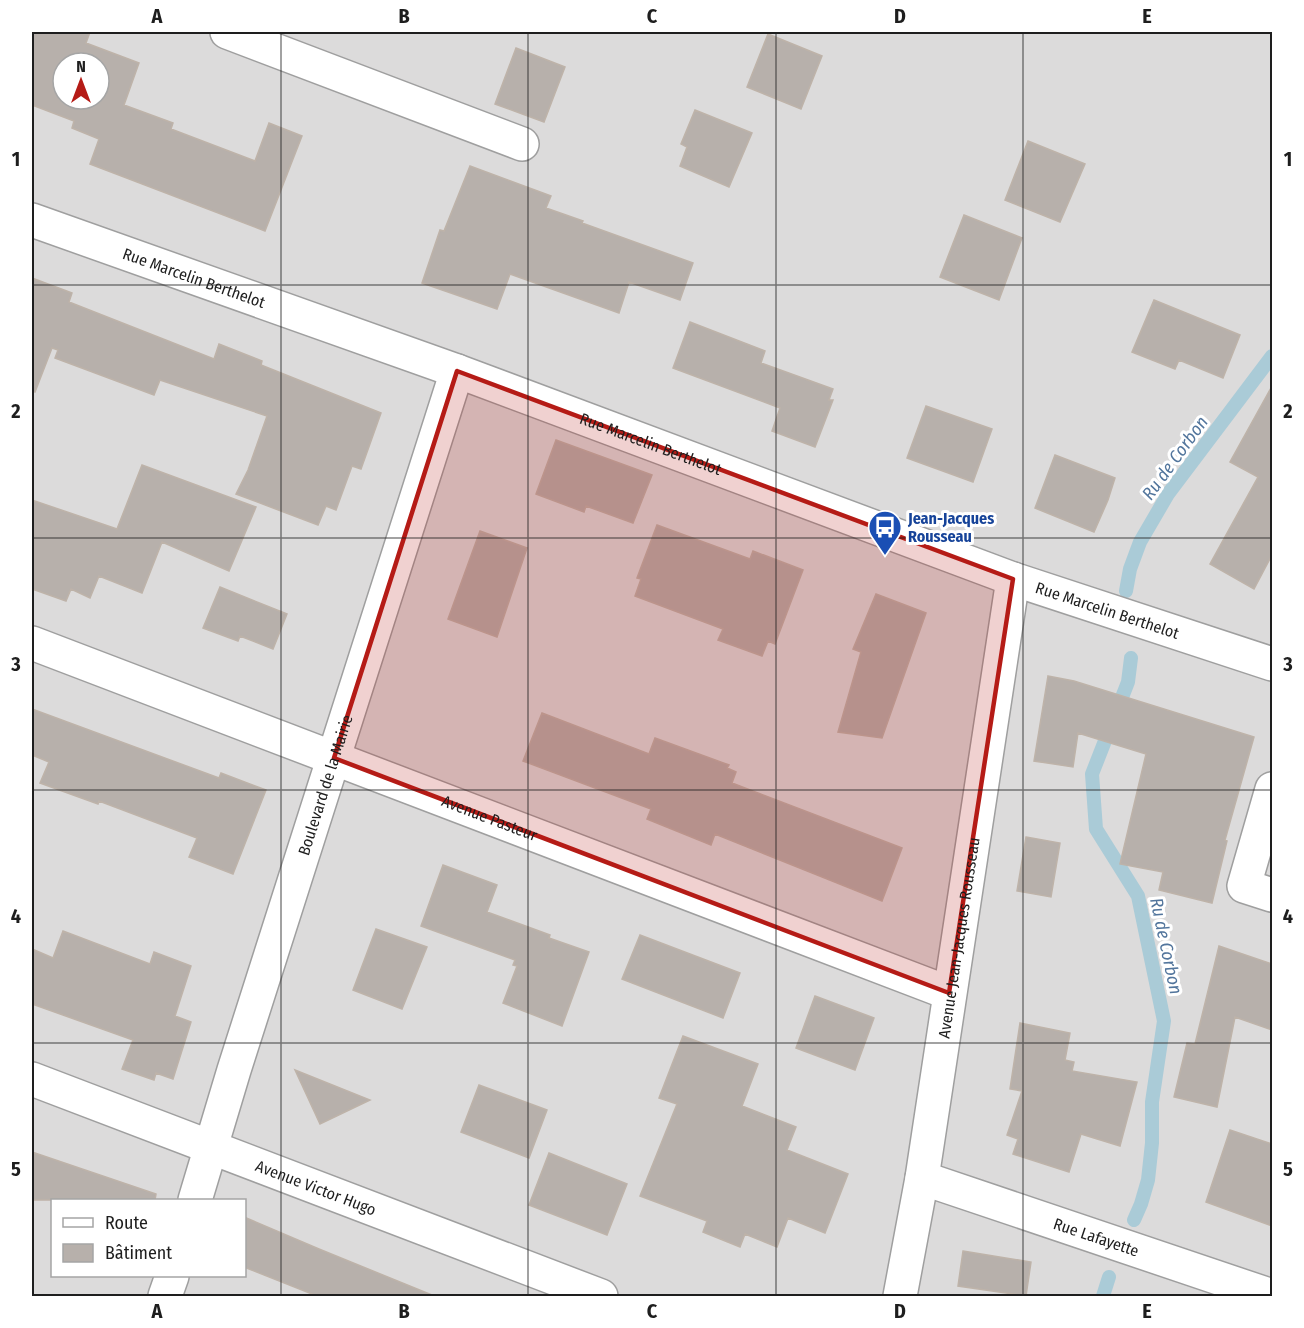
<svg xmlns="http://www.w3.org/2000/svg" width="1304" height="1328" viewBox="0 0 1304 1328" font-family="'Fira Sans Condensed',sans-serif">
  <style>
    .residential { fill: #dcdbdb; fill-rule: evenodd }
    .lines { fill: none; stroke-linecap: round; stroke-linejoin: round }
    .stream { stroke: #aacbd7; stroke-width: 14 }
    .building { fill: #b7b0ab; stroke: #beb3a9; stroke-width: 1.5; fill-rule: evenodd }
    .minor-casing { stroke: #9f9f9f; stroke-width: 36 }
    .minor { stroke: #fff; stroke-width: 33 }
    .marked { fill: #b51b16; fill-opacity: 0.2; stroke: #b51b16; stroke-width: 4.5; stroke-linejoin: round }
    .grid { fill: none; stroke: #1e1e1e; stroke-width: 1.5; stroke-opacity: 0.55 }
    .labels { text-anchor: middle; stroke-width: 6; stroke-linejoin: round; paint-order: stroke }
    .street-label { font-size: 16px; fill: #1e1e1e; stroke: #fff }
    .transit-label { font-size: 16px; font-weight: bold; fill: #164399; stroke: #fff; text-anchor: start }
    .water-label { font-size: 18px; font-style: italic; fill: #52759c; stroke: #fff }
    .neatline { fill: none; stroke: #1e1e1e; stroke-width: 2 }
    .grid-label { font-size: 20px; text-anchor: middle; font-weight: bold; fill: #1e1e1e }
  </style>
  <rect width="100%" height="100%" fill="#eeebe5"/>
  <path class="residential" d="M32 32H1272V1296H32ZM63 63H99V99H63ZM52 1200H244V1276H52Z"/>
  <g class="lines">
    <path class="stream" d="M1126 591 1130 569 1140 542 1168 494 1272 356
      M1131 658 1128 682 1092 774 1096 829 1138 896 1164 1021 1152 1102V1143L1148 1180 1141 1204 1134 1220
      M1103 1296 1109 1277"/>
  </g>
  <path class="building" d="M32 32H90L86 43 139 63 124 105 173 123 171 129 255 161 269 123 302 136 265 231 90 164 99 139 72 128 74 121 32 105ZM63 63H99V99H63Z
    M768 34 822 56 801 109 747 87Z
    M516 48 565 67 544 122 495 104Z
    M695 110 752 133 729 187 680 166 687 147 681 144Z
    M1028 141 1085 164 1060 222 1005 200Z
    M470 166 551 196 546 208 583 221 582 223 693 263 680 300 629 282 619 313 510 274 497 309 422 283 440 230 444 231Z
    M964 215 1022 238 999 300 940 277Z
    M32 278 72 293 69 302 214 359 219 344 262 361 261 365 381 413 361 469 352 466 336 510 326 506 318 525 236 494 248 470 267 416 160 380 154 395 55 358 58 350 52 348 35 392 32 391Z
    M1154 300 1240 335 1223 378 1179 360 1175 369 1132 352Z
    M690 322 765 351 761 363 833 389 829 400H833L815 447 772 431 780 408 673 368Z
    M1272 386V555L1254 589 1210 564 1258 477 1230 462Z
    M926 406 992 429 973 482 907 458Z
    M556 440 652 475 633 523 586 506 584 512 536 494Z
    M1055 455 1115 478 1108 500 1094 532 1035 508Z
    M142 465 256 507 229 571 162 542 142 593 99 576 90 598 71 589 66 601 32 589V500L117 529Z
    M657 525 750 559 753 551 803 570 775 644 768 641 762 656 718 640 723 629 635 596 641 579 637 578Z
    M480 531 527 548 497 637 448 619Z
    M220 587 287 614 273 649 240 636 238 641 203 628Z
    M876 594 926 613 882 738 838 732 861 652 853 649Z
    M1048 676 1074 681 1254 737 1225 840 1227 841 1212 903 1159 890 1163 872 1120 864 1146 754 1078 733 1073 767 1034 761Z
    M32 709 219 778 221 773 266 790 233 874 189 857 197 838 99 801 98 804 40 783 49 762 32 755Z
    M542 713 649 754 655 738 729 765 727 768 736 772 732 783 902 848 882 901 715 834 711 845 647 819 651 809 523 761Z
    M1026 837 1060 843 1051 897 1017 891Z
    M443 865 497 885 487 912 550 935 549 938 589 952 562 1026 503 1003 517 966 513 965 515 960 421 926Z
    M376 929 427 947 402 1009 353 990Z
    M63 931 150 964 154 952 191 966 175 1016 191 1022 173 1079 156 1073 154 1080 122 1069 133 1040 32 1004V949L53 958Z
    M640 935 740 973 723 1018 622 979Z
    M1219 946 1272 964V1030L1235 1017 1217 1107 1174 1097 1187 1043 1195 1044Z
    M815 996 874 1018 855 1070 796 1048Z
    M1020 1023 1070 1033 1065 1060 1074 1062 1072 1071 1137 1082 1120 1146 1081 1134 1069 1172 1013 1154 1018 1139 1007 1135 1022 1091 1010 1089Z
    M683 1036 758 1064 742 1106 796 1127 787 1150 848 1174 825 1233 788 1218 777 1247 745 1234 740 1247 703 1232 707 1221 640 1196 677 1104 659 1098Z
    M295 1070 370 1100 320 1124Z
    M479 1085 547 1110 529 1158 461 1132Z
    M1230 1130 1272 1144V1226L1206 1202Z
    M32 1152 156 1194 155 1200H32Z
    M549 1153 627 1184 607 1235 529 1205Z
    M244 1217 319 1249 432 1295V1296H317L244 1267Z
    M963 1251 1031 1262 1026 1296 958 1286Z"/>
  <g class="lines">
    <defs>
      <g id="minor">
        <path d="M227 32 522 144"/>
        <path id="s1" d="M32 220 457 371 1013 579 1272 664"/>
        <path id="s2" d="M32 643 949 993"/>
        <path d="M1272 789 1244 886 1272 895"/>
        <path id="s3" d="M32 1079 601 1296"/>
        <path id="s4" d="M922 1178 1272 1296"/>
        <path id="s5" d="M195 1200 234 1070 457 371"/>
        <path d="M165 1296 172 1276"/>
        <path id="s6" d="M900 1296 922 1178 1013 579"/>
      </g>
    </defs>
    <use href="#minor" class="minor-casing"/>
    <use href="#minor" class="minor"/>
  </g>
  <path class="marked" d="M457 371 1013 579 949 993 334 758Z"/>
  <path class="grid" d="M281 32V1296M528 32V1296M776 32V1296M1023 32V1296M32 285H1272M32 538H1272M32 790H1272M32 1043H1272"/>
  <defs>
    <symbol id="bus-pin" viewBox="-11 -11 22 30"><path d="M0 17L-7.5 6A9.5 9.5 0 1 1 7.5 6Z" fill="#1a4fb4" stroke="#fff"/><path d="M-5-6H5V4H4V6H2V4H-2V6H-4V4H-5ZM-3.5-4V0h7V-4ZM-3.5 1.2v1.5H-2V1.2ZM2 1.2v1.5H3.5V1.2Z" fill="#fff"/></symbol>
  </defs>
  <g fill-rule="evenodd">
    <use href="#bus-pin" x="866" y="508" width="38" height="52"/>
  </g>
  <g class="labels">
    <g class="street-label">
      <text dy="6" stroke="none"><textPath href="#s1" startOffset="172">Rue Marcelin Berthelot</textPath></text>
      <text dy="6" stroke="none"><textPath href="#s1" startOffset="658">Rue Marcelin Berthelot</textPath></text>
      <text dy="6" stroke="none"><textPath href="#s1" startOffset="1144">Rue Marcelin Berthelot</textPath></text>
      <text dy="6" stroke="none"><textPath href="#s5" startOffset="435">Boulevard de la Mairie</textPath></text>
      <text dy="6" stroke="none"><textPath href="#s2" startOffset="490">Avenue Pasteur</textPath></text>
      <text dy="6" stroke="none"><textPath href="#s6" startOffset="363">Avenue Jean-Jacques Rousseau</textPath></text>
      <text dy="6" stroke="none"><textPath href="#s3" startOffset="304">Avenue Victor Hugo</textPath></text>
      <text dy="6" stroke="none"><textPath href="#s4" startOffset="184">Rue Lafayette</textPath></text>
    </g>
    <g class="transit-label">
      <text x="908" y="524">Jean-Jacques<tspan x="908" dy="18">Rousseau</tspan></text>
    </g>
    <g class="water-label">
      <text transform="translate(1175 458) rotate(-54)" y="6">Ru de Corbon</text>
      <text transform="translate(1166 946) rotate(78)" y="6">Ru de Corbon</text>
    </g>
  </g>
  <rect width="1304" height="1328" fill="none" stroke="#ffffff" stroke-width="66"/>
  <rect x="51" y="1199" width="195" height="78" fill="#ffffff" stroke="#a5a5a5" stroke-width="1.5"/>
  <rect x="63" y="1218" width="30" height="9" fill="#ffffff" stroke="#a5a5a5" stroke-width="1.5"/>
  <text x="105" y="1229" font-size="18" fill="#1e1e1e">Route</text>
  <rect x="63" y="1244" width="30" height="18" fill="#b7b0ab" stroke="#a5a5a5" stroke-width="1.5"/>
  <text x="105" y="1259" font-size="18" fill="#1e1e1e">Bâtiment</text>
  <g transform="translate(81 81)"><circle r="28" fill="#ffffff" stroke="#a5a5a5" stroke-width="1.5"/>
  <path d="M0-4.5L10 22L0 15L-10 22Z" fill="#b51b16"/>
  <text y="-9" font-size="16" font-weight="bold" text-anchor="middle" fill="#1e1e1e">N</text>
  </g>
  <rect x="33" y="33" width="1238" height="1262" class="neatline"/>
  <g class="grid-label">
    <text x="157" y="23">A</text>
    <text x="404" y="23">B</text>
    <text x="652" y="23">C</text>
    <text x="900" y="23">D</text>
    <text x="1147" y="23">E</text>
    <text x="16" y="166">1</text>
    <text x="1288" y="166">1</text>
    <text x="16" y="418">2</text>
    <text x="1288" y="418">2</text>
    <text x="16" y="671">3</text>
    <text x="1288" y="671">3</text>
    <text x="16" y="923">4</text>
    <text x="1288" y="923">4</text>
    <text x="16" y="1176">5</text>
    <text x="1288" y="1176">5</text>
    <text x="157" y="1318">A</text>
    <text x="404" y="1318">B</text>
    <text x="652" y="1318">C</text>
    <text x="900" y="1318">D</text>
    <text x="1147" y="1318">E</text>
  </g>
</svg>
